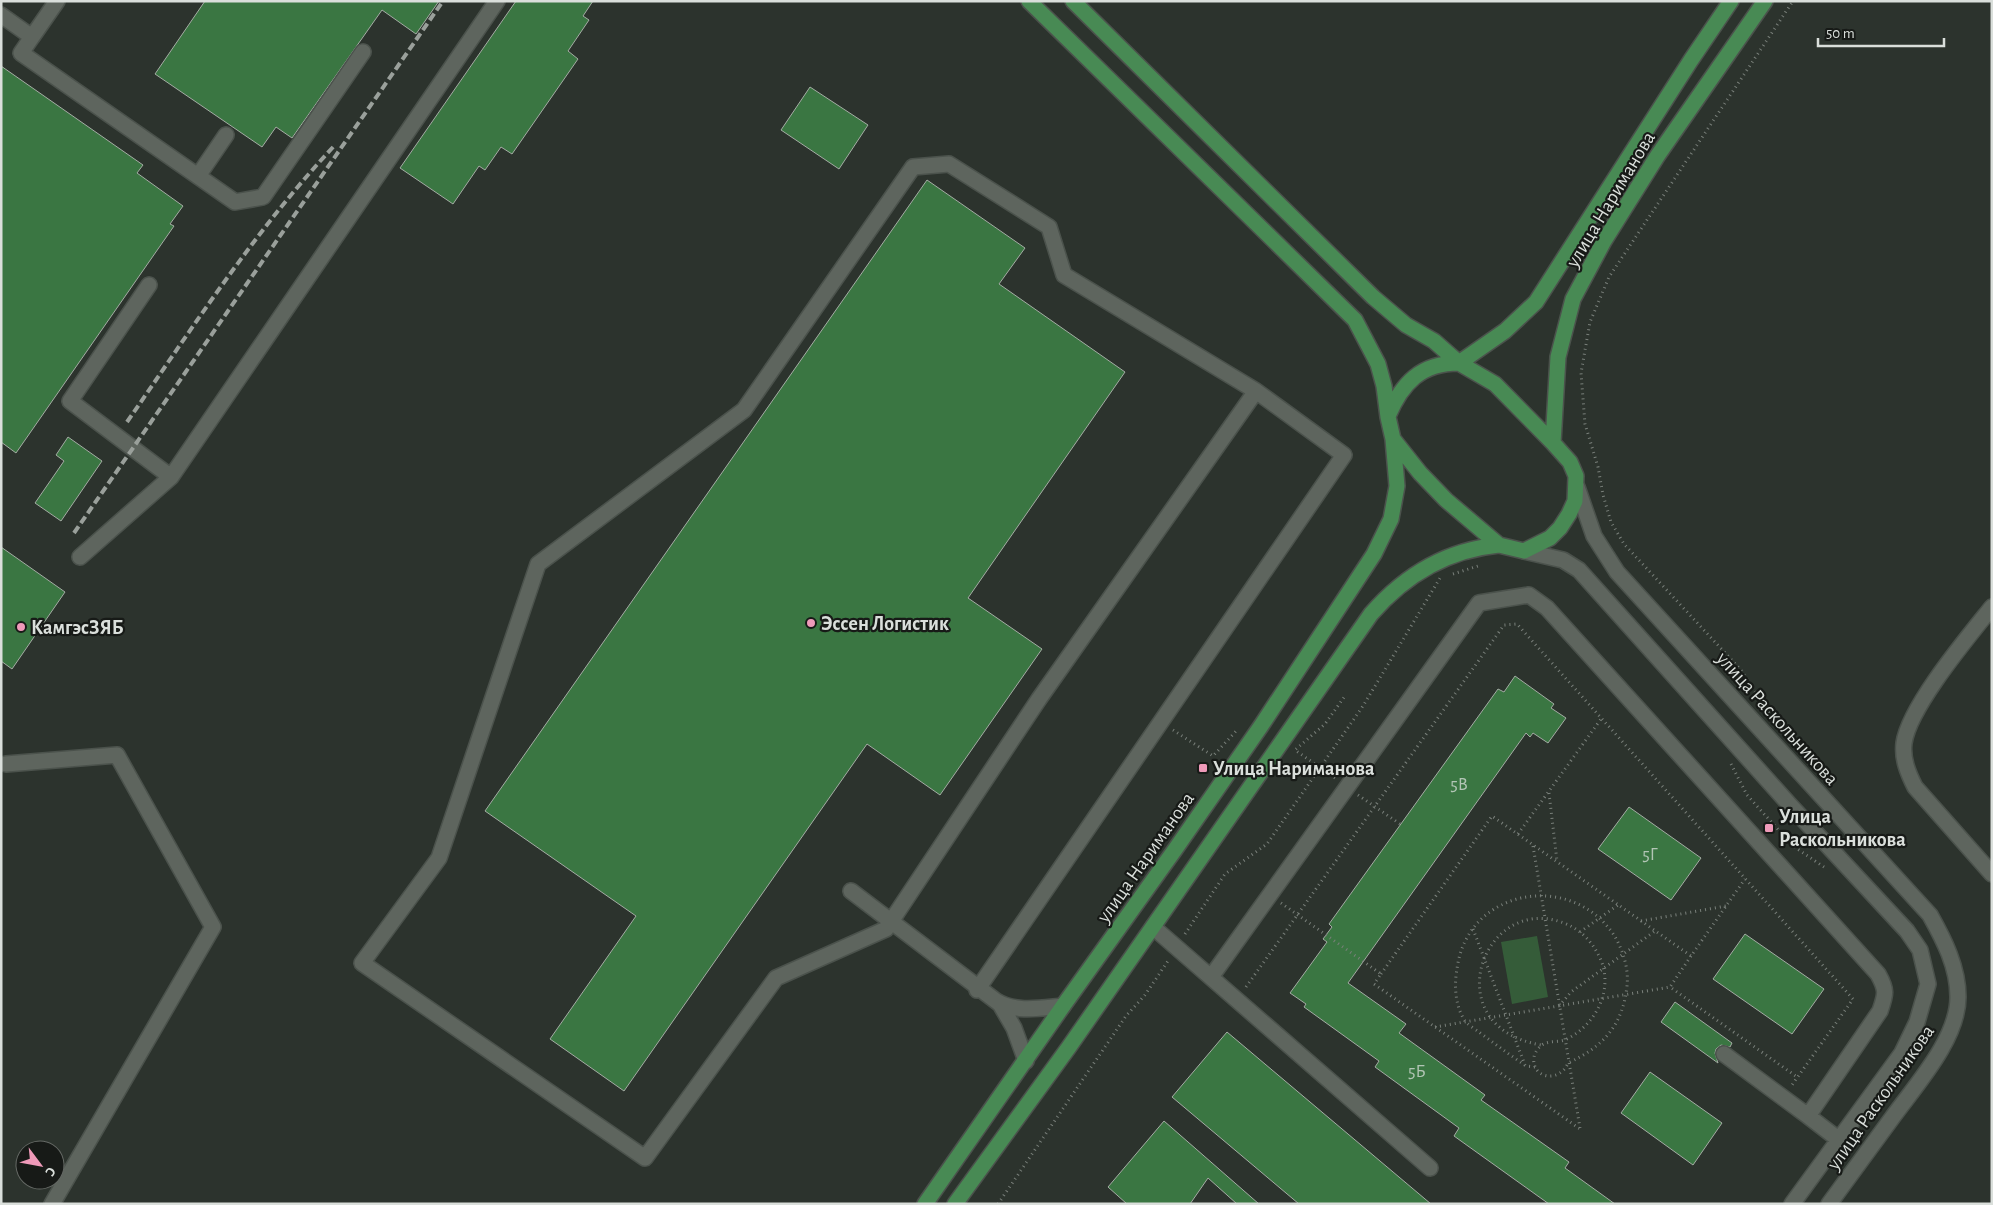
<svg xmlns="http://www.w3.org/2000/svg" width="1993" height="1205" viewBox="0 0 1993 1205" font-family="'Alegreya Sans',sans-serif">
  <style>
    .park { fill: #355c39 }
    .building { fill: #3a7642; stroke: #a4aca4 }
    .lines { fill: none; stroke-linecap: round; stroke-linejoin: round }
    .minor-casing { stroke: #4b524c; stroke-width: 18 }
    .major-casing { stroke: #4b524c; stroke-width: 18 }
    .path { stroke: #7a807b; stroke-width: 3; stroke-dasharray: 1 4; stroke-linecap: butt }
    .minor { stroke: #5e655e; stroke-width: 15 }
    .major { stroke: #488a54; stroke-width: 15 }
    .rail { stroke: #9aa09b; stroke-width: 4; stroke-dasharray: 8 4; stroke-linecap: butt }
    .poi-dot { fill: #ef9ab9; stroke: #171a17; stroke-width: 2 }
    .labels { text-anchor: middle; stroke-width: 4.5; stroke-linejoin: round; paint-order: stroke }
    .number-label { font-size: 18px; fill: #b2c5b5 }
    .street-label { font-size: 20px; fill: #dadfdb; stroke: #171a17 }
    .poi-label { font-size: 20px; font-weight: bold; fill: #dadfdb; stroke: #171a17; text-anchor: start }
  </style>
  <rect width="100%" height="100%" fill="#2c332d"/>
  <path class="park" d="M1537 936 1548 997 1512 1004 1501 942Z"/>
  <path class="building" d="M205 1H439L416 34 382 10 292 138 276 127 262 147 155 74Z
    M516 1H593L583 16 589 20 568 51 578 59 512 154 501 147 485 170 479 166 453 204 400 168Z
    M1 66 143 165 137 173 183 206 170 224 174 226 16 453 1 442Z
    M810 87 868 125 839 169 781 130Z
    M927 180 1025 248 999 284 1125 372 968 598 1042 649 940 795 867 744 624 1091 550 1039 636 916 485 811Z
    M68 437 102 461 61 521 35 503 64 461 56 455Z
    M1 547 65 592 12 669 1 661Z
    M1515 676 1554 704 1551 708 1566 718 1548 743 1533 733 1530 737 1526 733 1348 983 1406 1024 1399 1033 1485 1095 1481 1100 1569 1162 1565 1168 1615 1204H1549L1454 1136 1459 1128 1375 1067 1379 1061 1304 1007 1306 1004 1290 993 1327 942 1323 939 1332 927 1329 924 1498 689 1504 692Z
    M1629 807 1701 858 1671 900 1598 849Z
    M1745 934 1824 989 1792 1034 1713 979Z
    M1675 1002 1732 1043 1730 1047 1721 1045 1716 1049 1715 1053 1718 1063 1661 1022Z
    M1227 1032 1431 1204H1299L1172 1097Z
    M1650 1072 1722 1123 1693 1165 1621 1113Z
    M1164 1121 1259 1204H1237L1208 1178 1190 1204H1127L1108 1187Z"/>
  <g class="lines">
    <defs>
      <path id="minor" d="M1 15 32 37 21 53 235 202 263 197 363 52
        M32 37 57 1
        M198 176 226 135
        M149 285 70 401 171 477
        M1577 487 1594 536 1617 572 1930 915C1944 940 1958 967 1958 997 1958 1039 1916 1085 1892 1118 1871 1147 1850 1175 1829 1204
        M1524 551 1563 560 1579 570 1789 804 1907 931 1920 950 1928 984 1917 1022 1902 1053 1792 1204
        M80 557 171 477 497 1
        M1992 607C1968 637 1909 707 1904 743 1902 759 1908 773 1915 787L1992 874
        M6 764 117 755 213 927 52 1204
        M851 891 1000 1004 1014 1028 1026 1061
        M1153 927 1430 1168
        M1211 977 1479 603 1529 595 1547 608 1878 974C1887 990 1886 994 1880 1011L1808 1116 1838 1139
        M977 990 1344 455 1256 391 1064 275 1049 227 949 164 913 167 744 410 538 564 439 858 362 963 645 1158 776 978 886 929 1039 699 1256 391
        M996 1001C1016 1013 1041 1008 1063 1006
        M1724 1054 1808 1116"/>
      <path id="major" d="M1029 1 1355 320 1378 364 1384 386 1388 417 1393 439 1420 473 1446 500 1499 545 1524 551 1550 538 1560 528 1569 514 1575 501 1576 476 1570 462 1553 443 1495 384 1459 363 1434 341 1406 325 1373 297 1073 1
        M1459 363 1505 331 1536 302 1691 60 1731 1
        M1388 416C1402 383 1421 363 1459 363
        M1553 443 1558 357 1573 299 1604 241 1658 155 1765 1
        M925 1204 1063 1006 1174 851 1261 726 1374 554 1391 519 1397 486 1393 439
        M955 1204 1069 1047 1371 614C1405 575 1446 550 1499 545"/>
    </defs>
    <use href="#minor" class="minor-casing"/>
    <use href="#major" class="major-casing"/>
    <path class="path" d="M1453 574 1478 566
      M1769 713 1741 670 1624 544 1611 522 1603 495 1598 467 1585 424 1581 373 1590 322 1609 277 1793 1
      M1173 730 1213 756 1238 729
      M1731 764 1747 795 1793 846 1824 867
      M1335 778 1295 750 1325 724 1345 696
      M1549 793 1557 861
      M1358 795 1400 824
      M1518 834 1601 719
      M1533 846 1580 1128
      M1281 903 1381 974 1374 984 1580 1129
      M1641 921 1726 906
      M1473 929 1525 1065
      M1580 932 1618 905
      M1185 934 1225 874 1267 844 1363 706 1440 578
      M1691 956 1670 987 1797 1077
      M1381 974 1492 816 1691 956 1745 879
      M1246 987 1504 625 1517 624 1853 999 1792 1085
      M1559 1006 1571 992 1655 931
      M1435 1027 1670 987
      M1535 1067 1526 1066C1510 1055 1495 1044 1479 1032 1475 1029 1468 1025 1465 1021 1455 1006 1454 985 1457 969 1467 889 1570 870 1614 935 1623 950 1629 969 1627 986 1623 1025 1603 1047 1568 1063 1560 1083 1531 1079 1534 1057 1535 1052 1538 1048 1542 1045 1549 1040 1559 1043 1567 1039 1597 1024 1615 987 1599 956 1591 940 1579 928 1561 922 1482 895 1435 1027 1541 1045
      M998 1204 1126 1016 1145 995 1168 961"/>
    <use href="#minor" class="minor"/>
    <use href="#major" class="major"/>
    <path class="rail" d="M127 422C193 327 256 229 335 145
      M74 533 443 1"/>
  </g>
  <g class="poi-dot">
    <circle cx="811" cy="623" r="5"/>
    <circle cx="21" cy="627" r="5"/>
    <rect x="1198" y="763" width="10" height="10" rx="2.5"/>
    <rect x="1764" y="823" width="10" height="10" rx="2.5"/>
  </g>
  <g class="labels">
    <g class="number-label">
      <text x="1459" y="790">5В</text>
      <text x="1650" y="860">5Г</text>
      <text x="1417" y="1077">5Б</text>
    </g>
    <g class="street-label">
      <text transform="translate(1610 199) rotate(-59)" y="7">улица Нариманова</text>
      <text transform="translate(1778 718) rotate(48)" y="7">улица Раскольникова</text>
      <text transform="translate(1145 857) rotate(-55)" y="7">улица Нариманова</text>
      <text transform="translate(1880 1097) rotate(-55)" y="7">улица Раскольникова</text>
    </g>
    <g class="poi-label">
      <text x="821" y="630">Эссен Логистик</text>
      <text x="31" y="634">КамгэсЗЯБ</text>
      <text x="1213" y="775">Улица Нариманова</text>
      <text x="1779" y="823">Улица<tspan x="1779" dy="23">Раскольникова</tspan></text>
    </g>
  </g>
  <rect width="1993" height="1205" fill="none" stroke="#dadfdb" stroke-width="5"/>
  <g transform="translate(40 1165) rotate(122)"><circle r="24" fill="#171a17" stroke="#656965"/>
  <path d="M0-4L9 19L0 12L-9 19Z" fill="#ef9ab9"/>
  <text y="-8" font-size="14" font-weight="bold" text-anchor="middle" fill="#dadfdb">С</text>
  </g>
  <path d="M1818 38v8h126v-8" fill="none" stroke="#dadfdb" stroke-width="2.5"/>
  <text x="1826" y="38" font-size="15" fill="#dadfdb" stroke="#171a17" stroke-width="4" paint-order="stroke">50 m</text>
</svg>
